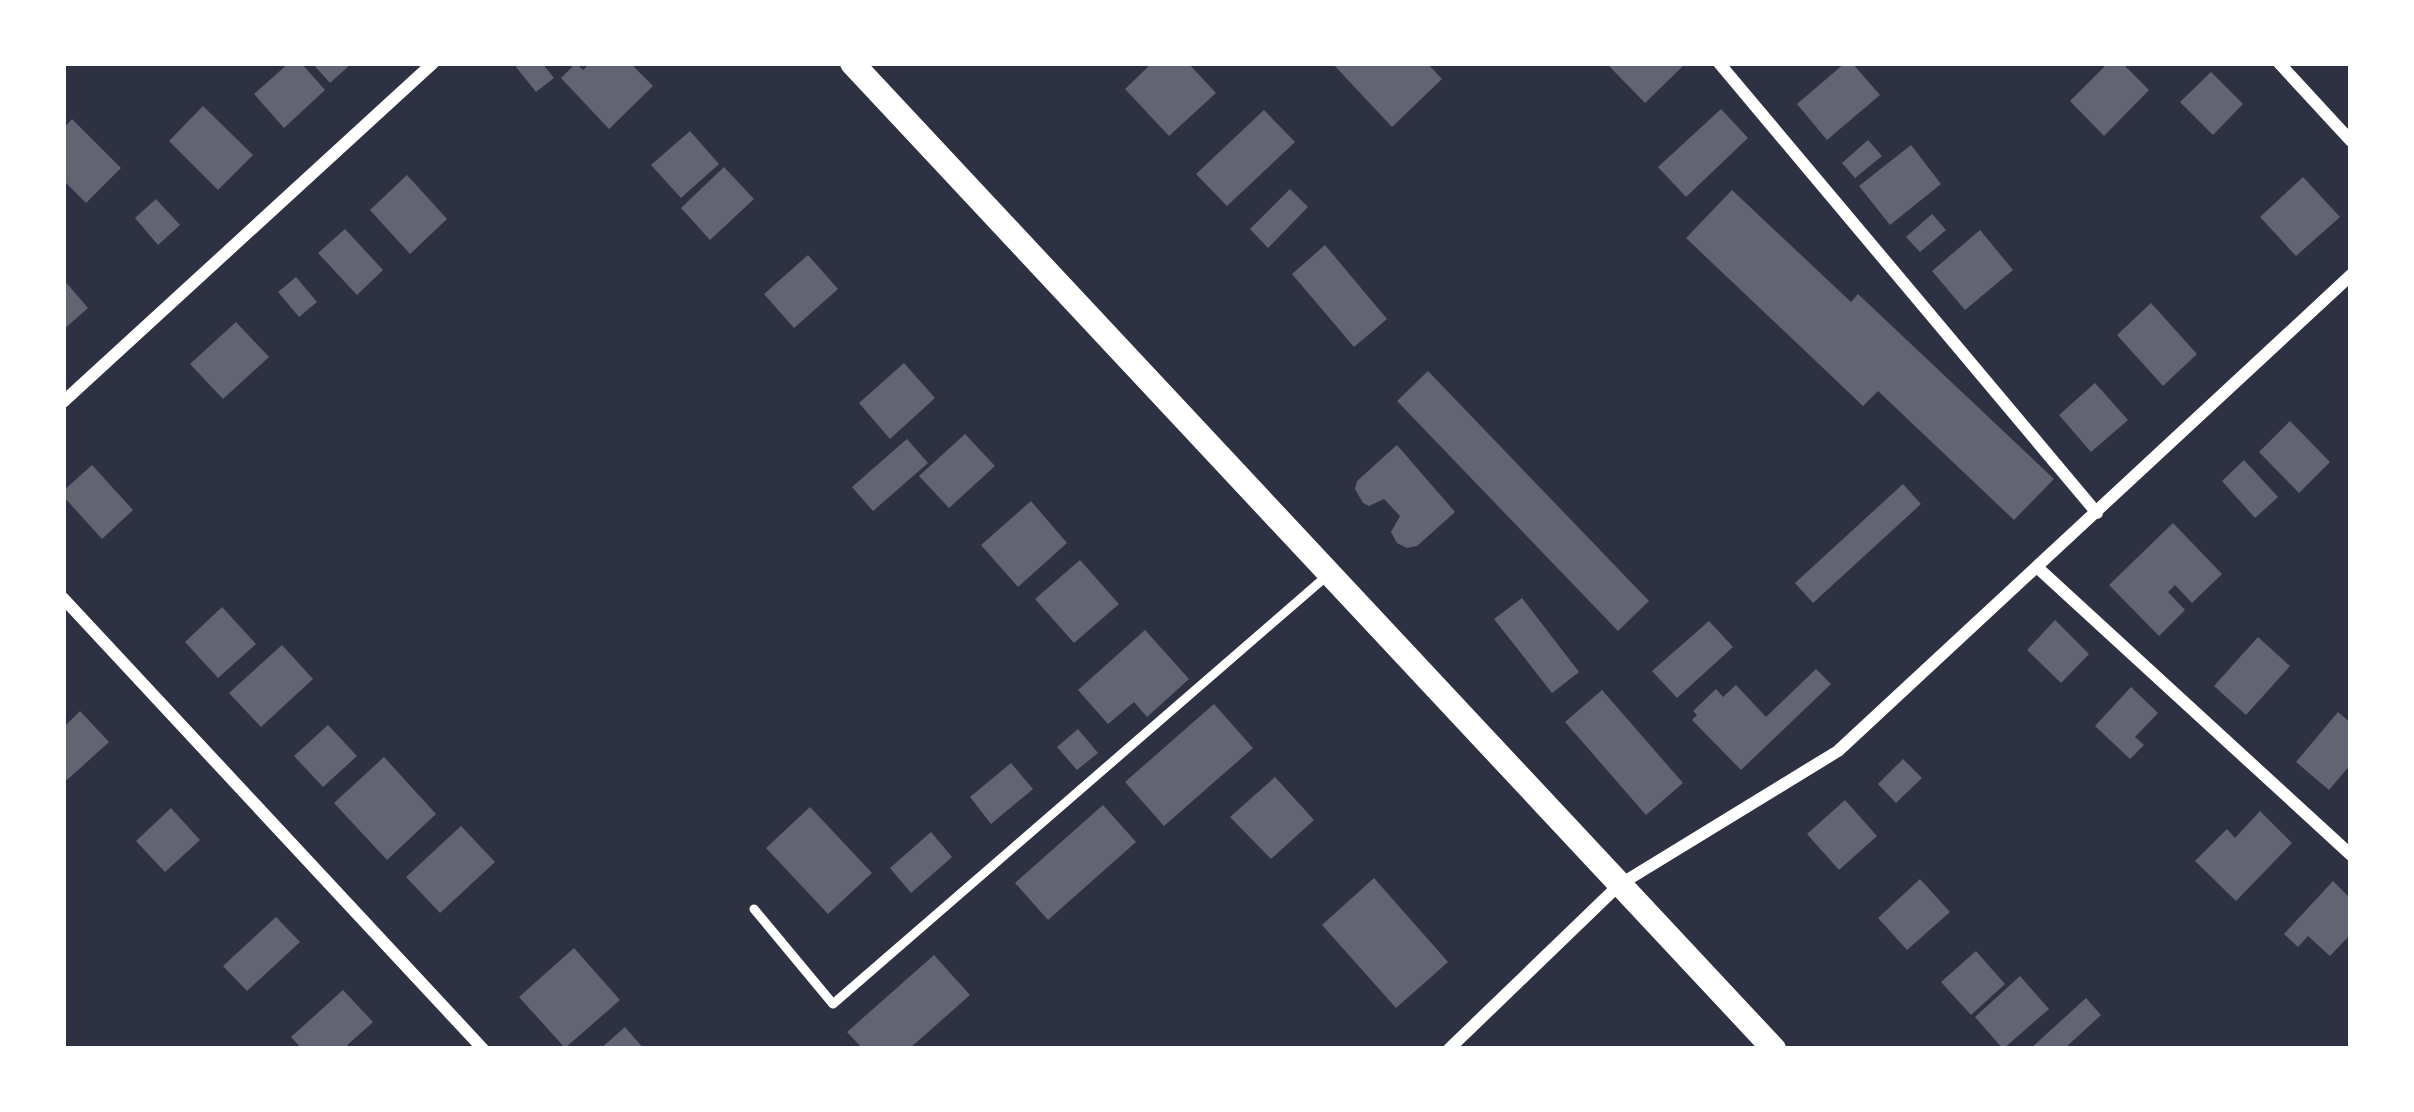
<svg xmlns="http://www.w3.org/2000/svg" width="2414" height="1112" viewBox="0 0 2414 1112" font-family="Inter,sans-serif">
  <style>
    .building { fill: #626471 }
    .lines { fill: none; stroke-linecap: round; stroke-linejoin: round }
    .service { stroke: #fff; stroke-width: 9 }
    .minor { stroke: #fff; stroke-width: 12 }
    .secondary { stroke: #fff; stroke-width: 24 }
  </style>
  <rect width="100%" height="100%" fill="#2d3142"/>
  <path class="building" d="M289 63H301L325 90 284 128 254 94Z
    M312 63H352L330 83Z
    M521 63H542L554 78 536 92 516 67Z
    M576 63 583 70 590 63H630L653 86 609 129 561 78Z
    M1152 63H1188L1216 93 1169 136 1125 89Z
    M1332 63H1427L1442 79 1392 127Z
    M1610 63H1686L1645 103 1608 65Z
    M1845 63H1852L1880 95 1827 140 1797 104Z
    M2108 63H2122L2149 90 2104 136 2070 101Z
    M2211 72 2243 104 2213 135 2180 102Z
    M203 106 253 155 218 190 169 141Z
    M1721 109 1748 138 1686 197 1658 167Z
    M1264 110 1295 142 1227 206 1196 174Z
    M72 119 121 168 86 203 63 180V129Z
    M690 131 719 164 681 198 651 165Z
    M1868 140 1882 156 1855 178 1842 163Z
    M1911 145 1941 184 1890 225 1859 186Z
    M724 167 754 199 710 240 681 208Z
    M407 175 447 219 410 254 370 210Z
    M2303 177 2340 217 2296 256 2260 217Z
    M1290 189 1308 207 1268 248 1250 229Z
    M1732 190 1851 302 1858 294 2054 479 2014 520 1878 391 1863 406 1686 238Z
    M156 199 180 225 158 245 135 218Z
    M1932 214 1946 230 1920 252 1906 237Z
    M345 229 383 270 357 295 318 253Z
    M1980 230 2013 270 1965 310 1932 271Z
    M1325 245 1387 319 1354 347 1292 274Z
    M808 255 838 289 794 328 764 294Z
    M296 277 317 302 299 317 278 292Z
    M63 279 88 308 63 330Z
    M2151 303 2197 354 2163 386 2117 335Z
    M236 322 269 357 223 399 190 364Z
    M904 363 935 398 890 439 859 403Z
    M1428 371 1649 601 1618 631 1397 401Z
    M2095 383 2128 420 2091 452 2059 415Z
    M2290 421 2330 462 2299 493 2259 452Z
    M965 434 995 466 949 508 919 476Z
    M907 439 928 463 873 511 852 487Z
    M1397 445 1455 512 1417 546 1407 548 1397 543 1391 532 1400 516 1384 499 1369 506 1363 503 1355 489 1357 481Z
    M2244 460 2278 497 2255 518 2222 481Z
    M92 465 133 510 102 539 63 496V491Z
    M1903 484 1921 504 1813 603 1795 583Z
    M1031 501 1067 543 1018 587 981 545Z
    M2173 523 2222 574 2192 603 2175 585 2168 592 2185 610 2159 636 2109 585Z
    M1080 560 1119 604 1074 643 1035 599Z
    M1522 598 1579 672 1552 693 1494 619Z
    M222 607 256 644 218 678 185 642Z
    M2055 620 2089 654 2061 683 2027 650Z
    M1709 621 1733 647 1677 698 1652 671Z
    M1145 630 1189 679 1147 717 1134 702 1108 724 1078 690Z
    M2258 637 2290 666 2246 715 2214 686Z
    M282 645 313 679 261 727 229 693Z
    M1816 669 1831 684 1741 770 1692 720 1697 715 1693 711 1716 689 1723 697 1736 685 1766 717Z
    M2131 687 2158 713 2135 737 2144 745 2130 759 2095 726Z
    M1602 690 1683 783 1646 815 1565 722Z
    M1214 704 1253 748 1164 826 1125 782Z
    M80 711 109 742 67 780 63 775V728Z
    M2338 712 2351 723V764L2329 790 2296 762Z
    M328 725 357 756 323 787 294 756Z
    M1078 729 1098 753 1077 770 1057 747Z
    M384 757 436 814 387 860 334 803Z
    M1903 759 1922 778 1896 803 1878 784Z
    M1011 763 1033 789 991 824 970 797Z
    M1275 777 1314 820 1271 859 1230 817Z
    M1845 800 1877 836 1839 870 1807 834Z
    M1103 805 1136 842 1048 920 1015 883Z
    M810 807 872 873 828 914 766 848Z
    M171 808 200 840 165 872 136 841Z
    M2260 811 2292 843 2236 901 2195 861 2227 829 2235 838Z
    M461 826 495 862 440 913 406 877Z
    M931 832 952 857 911 893 890 868Z
    M1374 878 1448 962 1396 1008 1322 925Z
    M1920 879 1950 912 1907 950 1878 918Z
    M2333 881 2351 899V934L2330 956 2308 936 2298 947 2284 934Z
    M276 917 300 942 247 991 223 966Z
    M574 948 620 1000 565 1048 519 997Z
    M1976 951 2005 984 1971 1015 1941 982Z
    M934 955 970 995 909 1049H863L847 1032Z
    M2020 976 2049 1009 2003 1049 1975 1017Z
    M343 990 373 1022 343 1049H302L291 1037Z
    M2086 998 2101 1015 2064 1049H2030Z
    M625 1027 644 1049H600Z"/>
  <g class="lines">
    <path class="service" d="M754 909 833 1004 1329 574"/>
    <path class="minor" d="M1719 63 2097 513
      M2279 63 2351 141
      M63 402 433 63
      M2038 568 2351 855
      M63 598 483 1049
      M1449 1049 1619 885 1838 751 2351 275"/>
    <path class="secondary" d="M852 63 1774 1049"/>
  </g>
  <rect width="2414" height="1112" fill="none" stroke="#ffffff" stroke-width="132"/>
</svg>
